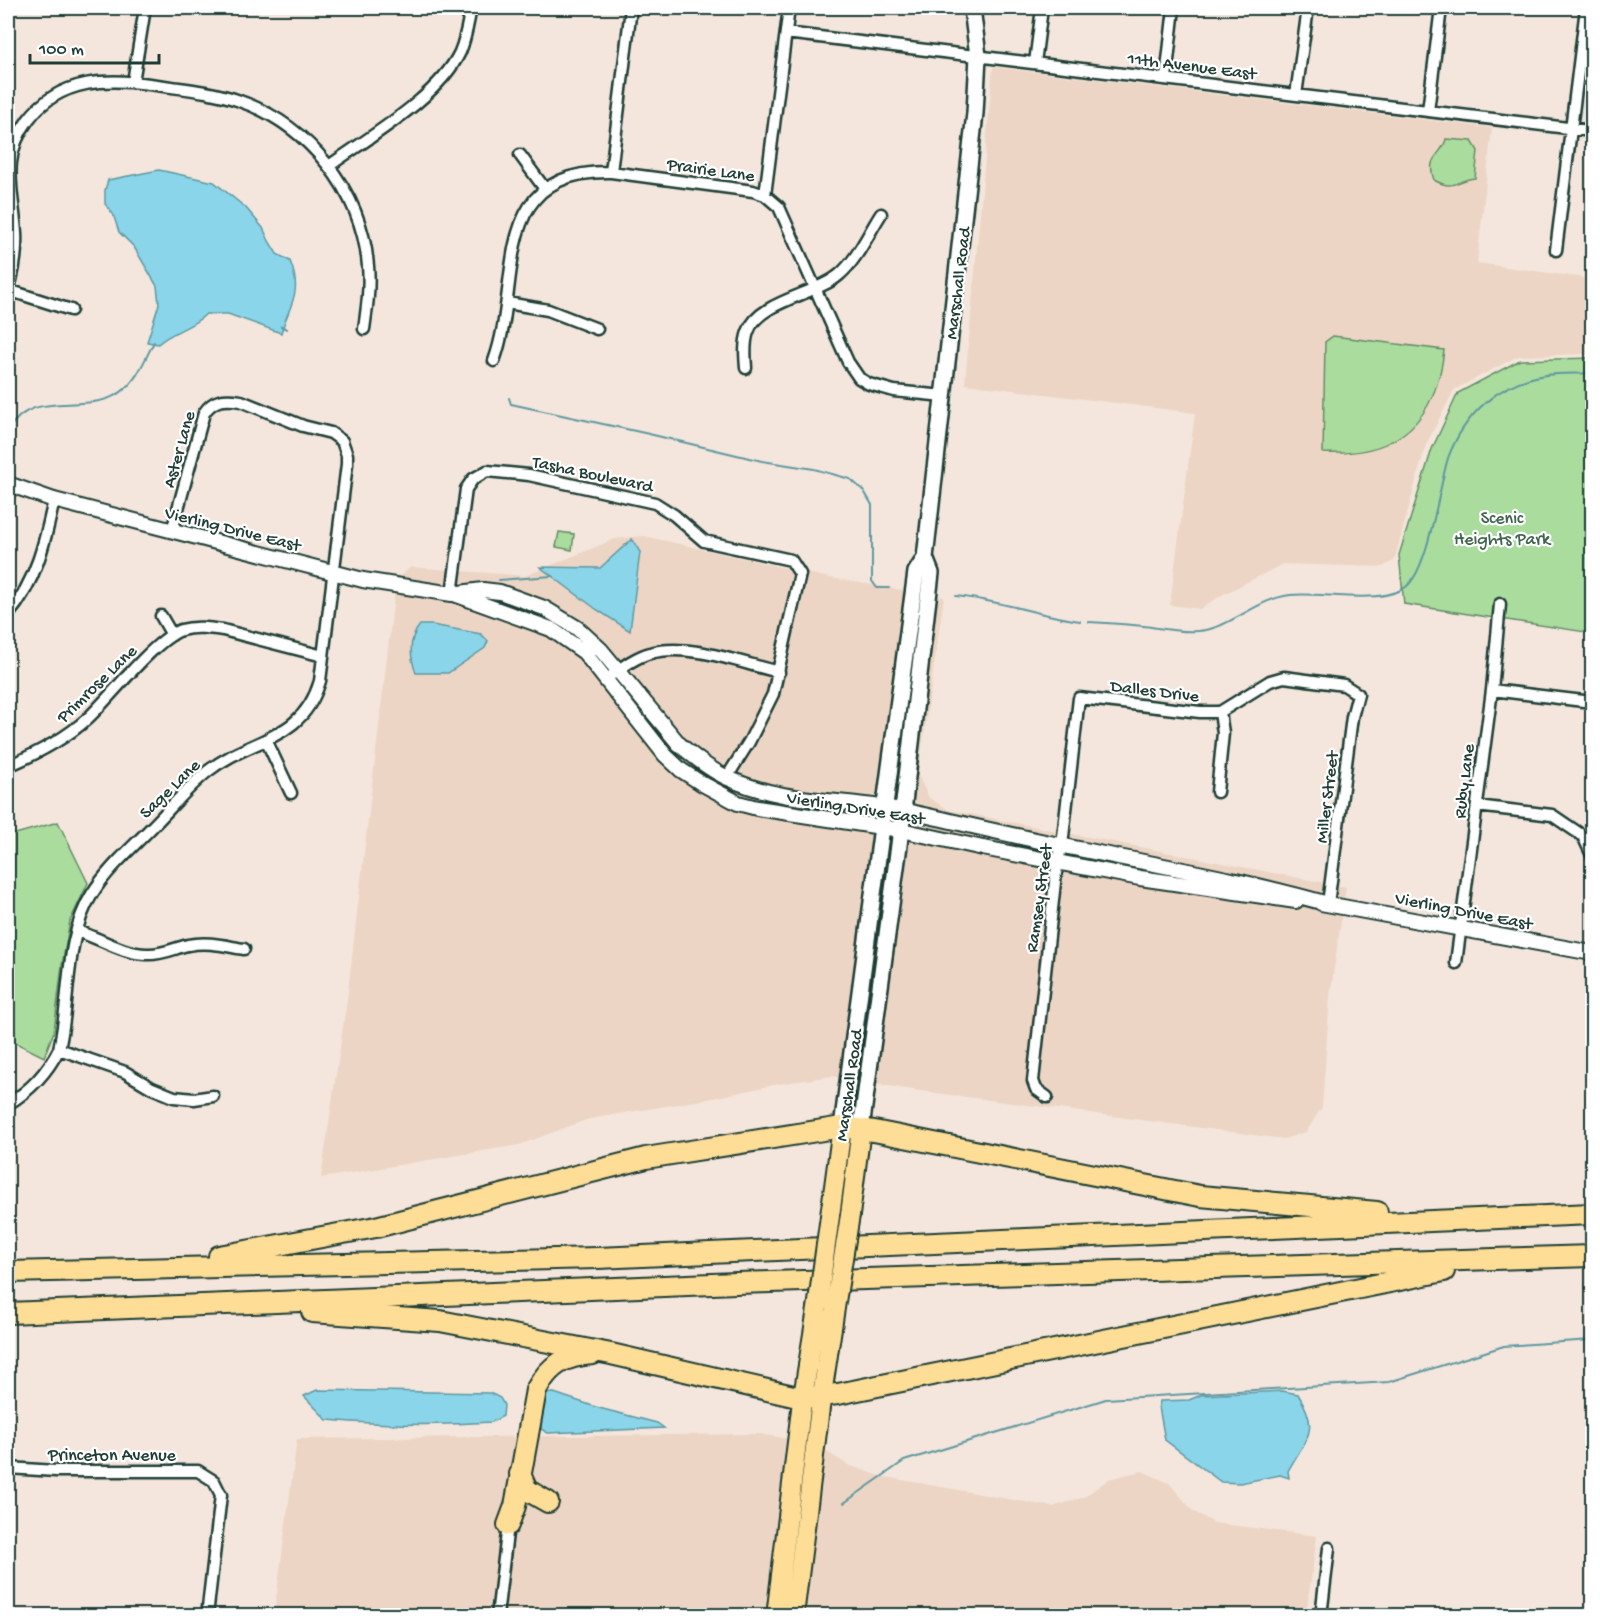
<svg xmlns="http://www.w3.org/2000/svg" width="1600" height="1623" viewBox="0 0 1600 1623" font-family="'Gochi Hand',sans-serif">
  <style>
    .built { fill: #ecd5c4 }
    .green { fill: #aadc9d; stroke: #648c68; stroke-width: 1.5 }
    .water { fill: #8ad5ea; stroke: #5f98a1; stroke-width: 1.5 }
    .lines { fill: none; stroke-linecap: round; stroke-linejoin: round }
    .stream { stroke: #5f98a1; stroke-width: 2 }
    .minor-casing { stroke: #1f3d34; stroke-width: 15 }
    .tertiary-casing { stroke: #1f3d34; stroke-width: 18 }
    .secondary-casing { stroke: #1f3d34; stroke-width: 20 }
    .trunk-casing { stroke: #1f3d34; stroke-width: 22 }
    .motorway-casing { stroke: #1f3d34; stroke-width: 24 }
    .minor { stroke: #fff; stroke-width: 10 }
    .tertiary { stroke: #fff; stroke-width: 14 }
    .secondary { stroke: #fff; stroke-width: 15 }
    .trunk { stroke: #fedd96; stroke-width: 18 }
    .motorway { stroke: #fedd96; stroke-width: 20 }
    .trunk-bridge-casing { stroke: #1f3d34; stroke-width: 22; stroke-linecap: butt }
    .trunk-bridge { stroke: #fedd96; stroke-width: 18 }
    .labels { text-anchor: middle; stroke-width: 4.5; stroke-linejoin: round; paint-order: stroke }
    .street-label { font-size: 18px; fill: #1f3d34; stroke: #fff }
    .park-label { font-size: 18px; fill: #42654e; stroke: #fff }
  </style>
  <rect width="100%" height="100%" fill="#f4e6dc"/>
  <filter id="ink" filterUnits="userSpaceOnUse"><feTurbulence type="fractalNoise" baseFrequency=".0167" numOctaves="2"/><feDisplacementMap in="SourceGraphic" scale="12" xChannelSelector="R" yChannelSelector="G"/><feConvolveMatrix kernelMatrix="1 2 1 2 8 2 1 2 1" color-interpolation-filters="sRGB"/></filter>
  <g filter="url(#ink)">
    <path class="built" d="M993 67 1492 128 1477 263 1592 279V354L1518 356 1454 390 1426 445 1394 561 1382 567 1283 564 1222 595 1200 609 1170 605 1195 413 965 384Z
      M644 536 825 577 944 597 918 775 929 798 949 810 1346 887 1330 996 1322 1107 1306 1132 1284 1139 906 1089 832 1076 778 1084 713 1098 589 1119 519 1145 321 1178 347 1000 396 580 411 567 525 576 615 539Z
      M759 1434 813 1443 848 1465 880 1476 1053 1507 1084 1497 1109 1479 1142 1471 1169 1483 1193 1511 1214 1523 1317 1536 1306 1615 274 1616 297 1439Z"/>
    <path class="green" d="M1446 139 1472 141 1478 151 1475 178C1457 179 1454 192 1434 180 1425 156 1443 155 1446 139Z
      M1333 336 1444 350C1436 422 1397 457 1323 453L1325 342Z
      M1592 358V633L1404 604 1399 555 1432 449 1458 393 1520 360Z
      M559 532 574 534 572 550 556 547Z
      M58 822 88 883 70 921 62 965 54 1031 44 1057 8 1039V836Z"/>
    <path class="water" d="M159 170 214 182 246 208 263 228 269 241 277 254 290 261C303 293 290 303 281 333L228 314H206C192 328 172 331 158 344L147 342 159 304 157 286 134 247 119 232 113 214 105 204V190L108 180Z
      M632 539 640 552 630 631 596 609 540 567 600 568Z
      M420 625H432L481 634 488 641 485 648 448 673H416C410 657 408 639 420 625Z
      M317 1390 490 1393 500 1398 504 1405 503 1416 492 1422C438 1426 382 1425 327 1420L304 1396Z
      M1282 1391 1298 1394C1321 1432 1306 1437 1288 1471L1289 1478 1280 1475 1240 1483 1221 1482 1165 1440 1159 1407 1160 1401 1189 1400 1201 1395Z
      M554 1393 599 1408 657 1423 664 1428 548 1433 541 1429 542 1394Z"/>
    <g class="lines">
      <path class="stream" d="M281 326 287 329
        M509 398 511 404 649 434 762 461 814 469 850 479 864 491 872 505V581L877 588H889
        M8 431C32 386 85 417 121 392 137 381 145 359 154 342
        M499 580 553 576
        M956 596C998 600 1038 615 1080 621
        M1089 622C1107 623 1125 624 1143 626 1161 628 1180 633 1198 631 1230 629 1256 599 1290 595 1321 591 1388 607 1409 584 1429 563 1439 488 1448 458 1464 415 1498 382 1546 375 1561 373 1577 374 1592 373
        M844 1503 904 1461 1106 1399 1389 1382 1504 1346 1592 1340"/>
      <defs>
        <path id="minor" d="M786 33 1592 131
          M1035 63 1042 8
          M1166 78 1174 8
          M133 82 145 8
          M1296 95 1308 8
          M1428 111 1441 8
          M520 155 545 189
          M329 166C369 137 439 97 460 52 466 38 468 22 471 8
          M611 172 631 8
          M765 195 789 8
          M1556 250 1586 8
          M8 290 71 310
          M8 291C14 272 17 253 16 233 13 190 0 158 28 120 60 77 110 78 157 85 184 89 211 91 237 100 308 124 362 191 368 266 370 287 367 308 364 329
          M507 303 548 310 597 329
          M494 361C523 283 487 170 611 172L753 191 765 195 779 207 848 362 859 378 869 384 894 391 944 396
          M746 368C745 356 744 343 748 332 758 301 816 295 839 275 857 260 868 234 881 214
          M452 594 466 489 473 479 487 471 529 475 655 503 674 515 704 541 791 560 800 574 773 694 749 742 727 777
          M8 615C36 582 45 542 54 500
          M161 616 172 635
          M613 674C624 666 636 657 650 653 687 642 741 663 779 672
          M1492 690 1592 702
          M266 740 291 793
          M8 766C36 754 64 740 87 719 112 696 153 641 181 630 195 626 209 628 223 630L323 656
          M1217 792 1223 733 1220 712
          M1477 806 1552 815 1583 836 1592 855
          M77 931C99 938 124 954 147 954 162 955 175 948 188 945 208 941 225 946 244 949
          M1456 963 1492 690 1500 604
          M59 1049 125 1072 152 1088 174 1097 194 1099 213 1096
          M1047 1097 1036 1089 1033 1081 1056 873 1063 837 1079 698 1200 712H1220L1270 681 1284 677 1344 685 1358 694 1352 717 1328 904
          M8 1104C31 1090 47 1073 59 1049 71 998 64 939 92 894 108 868 132 848 153 826 171 808 188 787 208 771 251 737 302 742 320 681L347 464V455L342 441 331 433 303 426 241 401C225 398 213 399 204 413L172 531
          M8 1468 56 1471H198L214 1481 221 1495 207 1616
          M497 1616 508 1525
          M1321 1616 1329 1548"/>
        <path id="tertiary" d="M8 484 54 500 363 580 452 594 483 590 500 592 544 608 577 628 601 650 679 744C694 757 710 770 728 778 783 804 848 799 906 811 966 824 1025 839 1084 850 1166 867 1248 881 1328 904
          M454 594 551 629 584 652 665 755 681 770 701 783 738 803 757 808 901 830 983 848 1140 878 1296 901
          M1321 903 1592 953"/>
        <path id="secondary" d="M842 1127 916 572 925 558
          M861 1129 899 845 931 573 925 558 975 113 978 56 972 8"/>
        <path id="trunk" d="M850 1215 861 1129
          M830 1216 842 1127
          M776 1616 801 1409 817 1309
          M794 1616 820 1408 835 1308"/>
        <path id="motorway" d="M219 1256 376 1227 646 1158 842 1127 874 1131 1200 1196 1377 1212
          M8 1272 598 1258 1592 1214
          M312 1312 440 1321 611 1354 802 1398 838 1394 1444 1271
          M8 1313 736 1283 1592 1256
          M520 1474 527 1490 548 1502
          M508 1525 515 1506 536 1390C550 1364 565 1356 593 1354"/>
      </defs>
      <use href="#minor" class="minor-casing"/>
      <use href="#tertiary" class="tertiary-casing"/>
      <use href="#secondary" class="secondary-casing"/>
      <use href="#trunk" class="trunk-casing"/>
      <use href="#motorway" class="motorway-casing"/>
      <use href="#minor" class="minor"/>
      <use href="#tertiary" class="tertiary"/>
      <use href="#secondary" class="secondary"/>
      <use href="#trunk" class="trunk"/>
      <use href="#motorway" class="motorway"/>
      <defs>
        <path id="trunk-bridge" d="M835 1308 850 1215
          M817 1309 830 1216"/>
      </defs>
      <use href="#trunk-bridge" class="trunk-bridge-casing"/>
      <use href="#trunk-bridge" class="trunk-bridge"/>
    </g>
  </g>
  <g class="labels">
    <g class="street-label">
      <text transform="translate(1192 65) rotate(7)" y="6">11th Avenue East</text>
      <text transform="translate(711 169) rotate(8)" y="6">Prairie Lane</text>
      <text transform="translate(957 283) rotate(-83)" y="6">Marschall Road</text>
      <text transform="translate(178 449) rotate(-74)" y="6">Aster Lane</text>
      <text transform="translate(593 473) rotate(12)" y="6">Tasha Boulevard</text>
      <text transform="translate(233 528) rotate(14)" y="6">Vierling Drive East</text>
      <text transform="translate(96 683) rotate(-44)" y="6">Primrose Lane</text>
      <text transform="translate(1155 690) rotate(7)" y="6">Dalles Drive</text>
      <text transform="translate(1463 781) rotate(-83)" y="6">Ruby Lane</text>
      <text transform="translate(169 788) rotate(-44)" y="6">Sage Lane</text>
      <text transform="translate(1326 797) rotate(-83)" y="6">Miller Street</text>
      <text transform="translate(856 807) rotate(9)" y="6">Vierling Drive East</text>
      <text transform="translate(1038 898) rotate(-82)" y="6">Ramsey Street</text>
      <text transform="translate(1464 910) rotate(11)" y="6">Vierling Drive East</text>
      <text transform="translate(848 1085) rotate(-82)" y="6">Marschall Road</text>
      <text x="112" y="1460">Princeton Avenue</text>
    </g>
    <g class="park-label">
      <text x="1502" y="523">Scenic<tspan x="1502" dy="21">Heights Park</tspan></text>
    </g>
  </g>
  <rect width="1600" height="1623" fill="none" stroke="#fff" stroke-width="30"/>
  <rect x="15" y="15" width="1570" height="1593" fill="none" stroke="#1f3d34" stroke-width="2" filter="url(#ink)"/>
  <path d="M30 54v9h129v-9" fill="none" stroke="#1f3d34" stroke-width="3"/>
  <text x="39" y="54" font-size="18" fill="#1f3d34" stroke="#ffffff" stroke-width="4.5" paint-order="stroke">100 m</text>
</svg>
